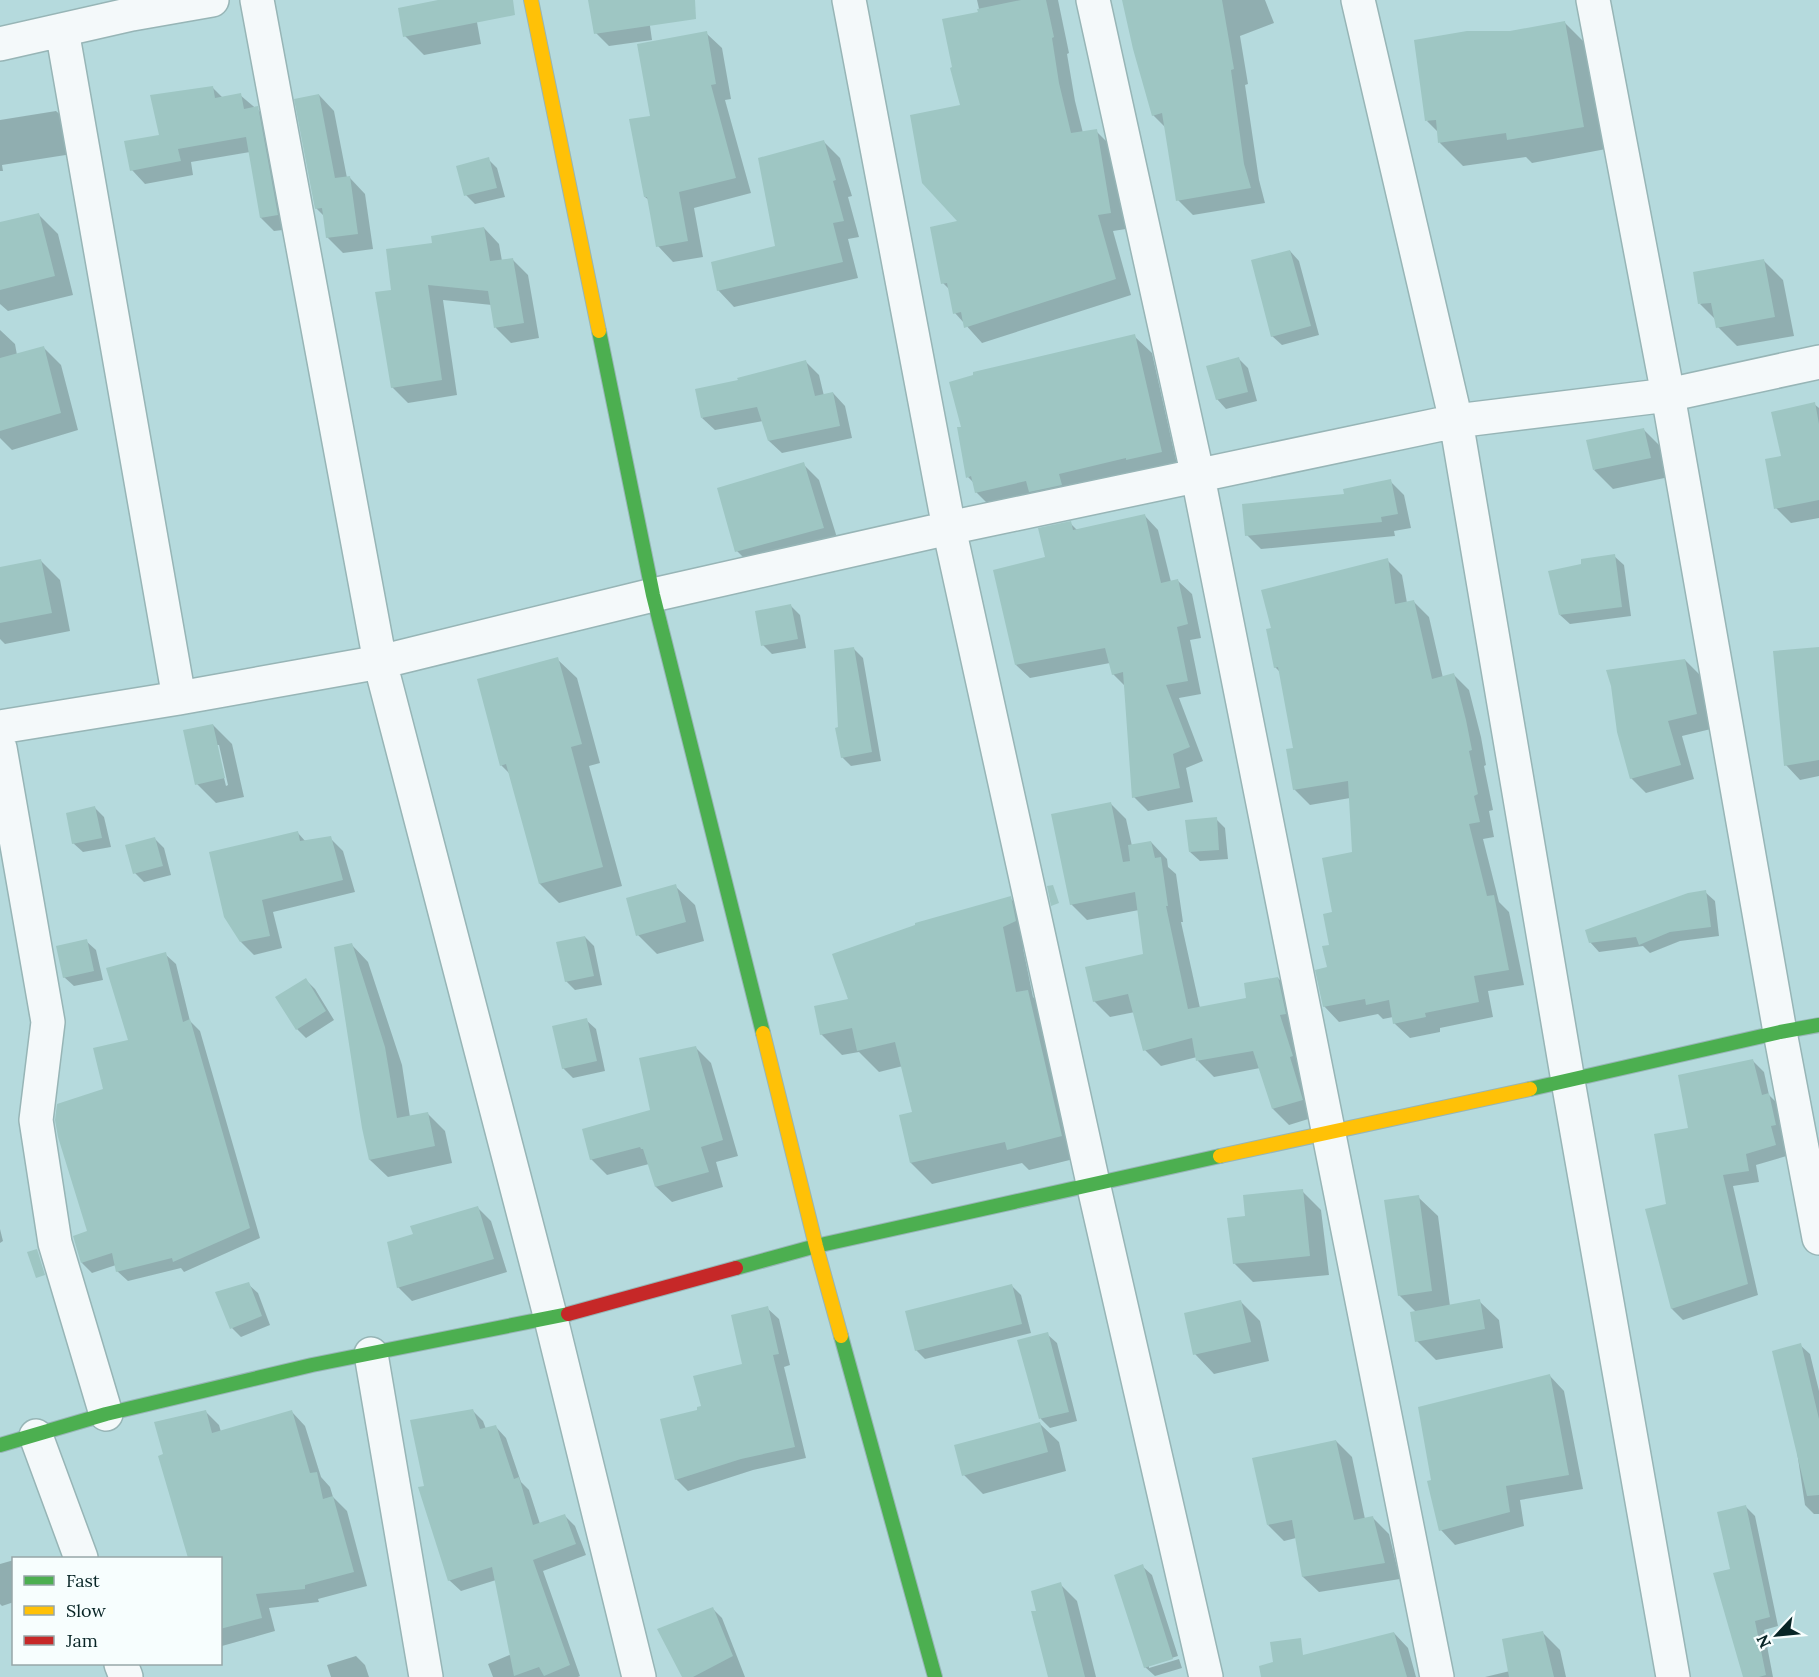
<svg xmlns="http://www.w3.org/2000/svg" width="1819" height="1677" viewBox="0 0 1819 1677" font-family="Lora,serif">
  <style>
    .shadow { fill: #0003; fill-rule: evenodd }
    .building { fill: #9ec6c3 }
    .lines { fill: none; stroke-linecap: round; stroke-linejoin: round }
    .street-casing { stroke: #97b5b6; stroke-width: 36 }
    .fast-casing { stroke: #97b5b6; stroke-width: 16 }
    .slow-casing { stroke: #97b5b6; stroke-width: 16 }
    .jam-casing { stroke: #97b5b6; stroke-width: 16 }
    .street { stroke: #f4f9fa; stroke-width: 33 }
    .fast { stroke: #4caf50; stroke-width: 14 }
    .slow { stroke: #ffc107; stroke-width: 14 }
    .jam { stroke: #c62828; stroke-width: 14 }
  </style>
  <rect width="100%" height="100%" fill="#b5dadd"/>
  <path class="shadow" d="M446 0H459L476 17 481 44 424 55 405 36Z
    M590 0H642L647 5 652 40 609 46 596 33Z
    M977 0H1058L1069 53 1067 54 1075 101 1083 133 1096 131 1112 147 1126 229 1113 231 1131 295 982 343 955 313 950 290 943 283 960 222 961 107 980 13Z
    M1124 0H1265L1274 23 1240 36 1248 84 1245 85 1259 180 1265 203 1193 215 1178 200 1166 128 1153 115Z
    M1565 23 1588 46 1606 149 1532 163 1526 157 1463 166 1440 143 1438 132 1427 121 1510 33Z
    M706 33 722 48 731 99 725 100 751 193 694 208 703 257 673 262 658 246 650 201 645 197Z
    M212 87 223 98 240 95 271 121 291 229 274 231 261 218 250 152 191 162 193 175 145 184 132 170 161 136Z
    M319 95 334 111 347 178H350L365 194 373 249 343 253 327 237 325 217 316 208Z
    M56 111 66 120 72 154 2 165 3 171H0V120Z
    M824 142 840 158 852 196 848 197 859 237 848 239 858 278 734 307 718 290 776 247Z
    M488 159 497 168 505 197 475 204 466 195Z
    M39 215 58 234 73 295 8 311 0 304V224Z
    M484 228 499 244 502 261 513 260 528 275 539 338 511 343 496 328 492 305 443 300 457 395 408 403 392 387V291L434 244Z
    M1290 251 1299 261 1319 335 1282 345 1272 336Z
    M1764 261 1783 280 1794 336 1737 346 1718 327 1716 320 1700 304Z
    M0 330 15 344 17 355 44 348 61 365 78 430 12 450 0 438Z
    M1134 336 1152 353 1178 469 994 510 976 492 974 483 968 477Z
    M1239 359 1248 368 1257 401 1226 409 1217 399Z
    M806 362 819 375 824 396 833 393 845 406 852 438 782 453 769 441 763 421 715 430 702 418 739 381Z
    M1814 404 1819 408V518L1791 523 1776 508 1783 457Z
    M1644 430 1663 449 1669 477 1613 489 1594 470Z
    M803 464 819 480 839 544 753 567 737 551Z
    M1390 481 1404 495 1411 528 1394 531 1395 536 1261 549 1247 535 1345 495Z
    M1145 516 1158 530 1171 582 1178 581 1192 594 1201 638 1190 640 1201 694 1179 698 1203 761 1186 768 1193 802 1148 811 1134 797 1125 686 1113 674 1110 663 1030 678 1016 665 1047 558 1070 523 1078 531Z
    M1614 556 1624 565 1631 616 1570 624 1560 615Z
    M1387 560 1402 575 1407 603 1414 602 1429 617 1443 678 1454 675 1469 690 1481 737 1486 765 1484 766 1493 810 1489 811 1494 837 1483 839 1499 902 1509 912 1524 985 1488 991 1493 1017 1440 1028V1032L1410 1038 1394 1023 1393 1017 1383 1019 1378 1014 1339 1022 1324 1006 1334 913 1353 853 1350 798 1310 805 1294 789 1295 749 1280 672 1275 667Z
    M41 561 60 580 70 631 5 644 0 639V569Z
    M791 606 800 615 806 648 772 654 763 645Z
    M854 649 863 658 881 761 851 766 842 757 839 729Z
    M1819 649V776L1800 780 1786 765Z
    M557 659 577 678 600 763 589 766 622 886 559 903 540 884 510 774 501 765Z
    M1685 660 1700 675 1711 729 1682 736 1694 779 1646 793 1631 778Z
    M213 725 232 744 244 797 216 803 197 784ZM216 745H219L228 785 226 786Z
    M1110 803 1126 819 1132 846 1151 842 1167 859 1168 867 1176 874 1183 922H1181L1200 1008 1248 999 1278 978 1294 994 1318 1116 1289 1125 1273 1109 1260 1068 1214 1077 1198 1061 1197 1057 1161 1066 1145 1050 1135 1012 1110 1017 1094 1001 1145 955 1139 910 1087 920 1071 904Z
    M95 808 104 817 111 847 83 852 73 843Z
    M1216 819 1225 828 1228 859 1200 861 1190 852Z
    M298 833 306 842 330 838 343 851 355 892 273 912 282 948 254 955 241 942 225 917Z
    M155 839 164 848 171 875 144 882 135 873Z
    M675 886 695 905 704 941 657 954 638 935Z
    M1705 892 1715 901 1719 936 1680 941 1650 953 1643 946 1599 952 1590 942Z
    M1010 898 1031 919 1036 942 1023 948 1033 997 1049 1013 1082 1157 1029 1170 1022 1163 932 1184 911 1163 900 1116 914 1113 903 1066 879 1072 859 1052 842 1055 821 1034 850 1000Z
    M585 937 594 946 602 985 575 990 566 981Z
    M86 941 96 950 103 980 74 986 64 977Z
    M351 944 368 962 402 1065 410 1117 427 1113 445 1131 452 1163 388 1177 370 1160Z
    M165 954 176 964 190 1021 200 1031 260 1238 184 1272 181 1268 128 1281 117 1271 116 1265 92 1273 82 1263 89 1231 105 1090 130 1041Z
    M306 980 315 989 334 1020 306 1038 297 1029Z
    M586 1020 596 1029 605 1071 573 1078 563 1068Z
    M695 1047 711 1063 738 1156 716 1162 723 1187 672 1202 656 1187 649 1164 607 1175 591 1159 652 1112Z
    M1753 1061 1764 1072 1769 1095 1780 1106 1790 1155 1756 1165 1759 1182 1733 1186 1758 1295 1683 1320 1672 1309 1668 1205Z
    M1302 1191 1321 1210 1329 1275 1253 1282 1234 1263 1247 1217Z
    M1418 1197 1438 1216 1450 1306 1479 1301 1499 1320 1503 1348 1436 1360 1417 1341 1416 1312 1399 1295Z
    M478 1208 491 1221 507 1272 412 1301 398 1287 415 1235Z
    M0 1229 3 1241 0 1243Z
    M248 1284 258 1293 270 1325 241 1337 232 1328Z
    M1012 1286 1021 1295 1031 1333 925 1359 916 1350Z
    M1241 1302 1260 1321 1269 1361 1214 1374 1195 1354Z
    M767 1308 779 1319 790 1365 784 1367 806 1458 753 1470 688 1491 676 1479 699 1411 744 1365Z
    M1047 1334 1057 1343 1077 1421 1050 1428 1041 1419 1019 1341Z
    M1800 1345 1810 1354 1819 1391V1514H1814L1805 1505 1796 1445Z
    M1550 1376 1564 1391 1583 1489 1520 1500 1524 1526 1455 1545 1441 1530Z
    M472 1410 483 1421 486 1429 495 1426 506 1438 521 1482 529 1490 540 1524 564 1515 575 1526 586 1555 543 1571 580 1676 578 1677H493L488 1664 512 1654 496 1580 461 1591 449 1580 426 1487Z
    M205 1411 219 1425 221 1432 292 1412 305 1426 321 1477 330 1487 333 1497 347 1511 367 1586 318 1599 319 1602 269 1608 275 1631 222 1646 220 1645V1558H190L165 1455Z
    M1039 1423 1059 1442 1066 1471 983 1494 964 1475Z
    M1336 1441 1352 1457 1365 1519 1373 1518 1389 1534 1400 1579 1319 1592 1303 1577 1296 1538 1284 1541 1268 1525Z
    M1746 1507 1755 1516 1778 1626 1764 1630 1773 1677H1745L1732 1571Z
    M14 1560V1602L2 1606 0 1604V1564Z
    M1142 1566 1152 1575 1178 1656 1149 1665V1668L1179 1659 1182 1668 1155 1676 1145 1667Z
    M1060 1584 1077 1601 1096 1677H1050L1038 1612Z
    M713 1609 722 1618 745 1677H683Z
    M1394 1633 1408 1648 1416 1677H1323Z
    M1543 1633 1560 1650 1566 1677H1485L1510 1671Z
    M356 1656 365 1665 369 1677H331L327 1665Z"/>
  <path class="building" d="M438 0H513L515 15 403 37 398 8Z
    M588 0H695L696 19 594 34Z
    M1021 0H1046L1054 37 1052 38 1059 83 1071 133 1097 129 1111 213 1098 215 1116 279 964 328 961 312 953 314 947 283 941 284 930 227 957 221 922 183 910 115 960 105 950 68 952 67 942 19 978 12 977 9Z
    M1122 0H1222L1234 69 1231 70 1244 164 1251 188 1176 201 1162 113 1152 116 1133 49Z
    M1565 21 1584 127 1507 140 1506 133 1438 143 1436 120 1425 121 1414 40 1467 31H1510Z
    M707 31 716 84 711 85 736 178 679 192 688 241 656 247 647 197H644L629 119 650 116 637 44Z
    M213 86 215 98 241 93 244 109 258 106 278 215 260 218 246 137 178 149 181 161 130 171 124 141 159 135 150 95Z
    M319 94 335 178 350 176 358 234 326 238 322 208 315 209 294 99Z
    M824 140 836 180 833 181 844 221 833 223 843 262 717 291 711 262 775 246 758 158Z
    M489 157 497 188 464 196 456 166Z
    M39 213 55 276 0 290V222Z
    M484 227 490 261 513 258 524 323 494 328 488 291 428 285 442 380 391 388 375 292 391 290 386 249 432 243 431 236Z
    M1290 250 1311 326 1271 337 1251 260Z
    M1764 259 1775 317 1716 328 1711 303 1698 304 1693 272Z
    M1135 334 1162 452 1126 460V458L1059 474 1062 485 1029 492 1026 481 975 493 971 476 966 478 957 427H961L949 382 973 375V372Z
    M44 346 61 413 0 431V358Z
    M1239 357 1248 392 1216 400 1206 366Z
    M806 360 815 396 833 392 840 426 768 441 757 407 701 418 695 389 738 380 737 378Z
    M1815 402 1819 424V500L1774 509 1765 459 1781 456 1771 412Z
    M1644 428 1651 458 1593 470 1586 440Z
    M804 462 824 528 735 552 717 488Z
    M1391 479 1398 514 1381 517 1382 522 1245 536 1242 504 1344 494 1343 489Z
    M1145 514 1161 583 1178 579 1188 624 1177 627 1188 681 1166 685 1190 747 1173 754 1180 788 1132 798 1123 672 1112 675 1105 648 1015 665 993 570 1045 557 1038 528 1071 521 1073 530Z
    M1615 554 1622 607 1559 615 1548 571 1581 564V559Z
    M1388 558 1395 604 1414 600 1432 679 1454 673 1466 720 1472 750 1469 751 1478 794 1474 796 1480 822 1469 824 1487 896 1494 895 1509 970 1474 976 1479 1002 1425 1013 1426 1017 1393 1024 1389 1000 1366 1005 1365 999 1323 1007 1315 970 1327 967 1322 946 1329 945 1323 914 1332 912 1322 858 1352 852 1348 781 1293 790 1286 749 1293 748 1278 667 1274 668 1266 629 1271 628 1261 590Z
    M41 559 52 613 0 623V567Z
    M791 604 798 639 761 646 755 611Z
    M854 647 872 752 841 758 835 728 838 727 834 650Z
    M1819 647V760L1784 766 1773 651Z
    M558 657 582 744 571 747 603 867 539 884 506 764 500 766 477 679Z
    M1685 659 1697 714 1668 721 1681 765 1630 779 1617 732 1611 686 1606 670Z
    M213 724 225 778 195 785 183 730Z
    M1111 802 1123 862 1130 861 1128 845 1151 841 1155 858 1161 857 1168 906H1166L1188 1009 1246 998 1244 983 1278 977 1286 1014 1280 1015 1293 1056 1290 1057 1303 1100 1272 1109 1253 1051 1196 1061 1192 1038 1143 1051 1128 994 1093 1002 1085 967 1143 954 1135 892 1070 905 1051 814Z
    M95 806 102 838 72 844 66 813Z
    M1217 817 1219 850 1189 852 1185 820Z
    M298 831 300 841 331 836 343 880 262 900 270 936 240 942 224 917 209 852Z
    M155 837 163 866 133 874 125 845Z
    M676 884 686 922 636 936 626 898Z
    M1053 885 1059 903 1051 906 1047 886Z
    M1706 890 1711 927 1670 932 1639 945 1636 937 1589 943 1585 930 1688 893Z
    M1011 896 1016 921 1003 927 1016 992 1028 990 1062 1136 1007 1150 1005 1142 910 1163 899 1115 912 1112 895 1042 857 1051 852 1028 820 1035 814 1006 848 999 832 954 915 925V923Z
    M585 936 594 976 565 982 556 942Z
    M87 939 94 971 63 978 56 946Z
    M352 943 385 1047 397 1118 428 1112 435 1146 369 1160 362 1128 334 947Z
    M166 952 183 1022 190 1019 250 1228 173 1262 172 1258 116 1272 112 1253 81 1263 73 1236 87 1231 58 1137 55 1120 57 1104 103 1089 93 1048 128 1040 106 968Z
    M306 978 326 1011 296 1030 275 997Z
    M587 1018 597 1061 562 1069 552 1026Z
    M696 1046 723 1140 701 1147 709 1172 655 1187 643 1149H641L640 1147 590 1160 582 1129 650 1110 639 1058Z
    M1753 1059 1762 1095 1769 1093 1776 1125 1771 1126 1776 1145 1746 1154 1749 1171 1723 1175 1748 1284 1671 1309 1645 1209 1666 1204 1654 1134 1688 1128 1678 1075Z
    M1303 1189 1310 1256 1233 1264 1227 1218 1245 1216 1243 1195Z
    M1419 1195 1432 1291 1398 1296 1384 1200Z
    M478 1206 494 1259 397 1288 387 1242 413 1234 410 1226Z
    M37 1249 45 1275 36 1278 27 1252Z
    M249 1282 262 1316 230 1329 215 1292Z
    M1012 1284 1022 1324 915 1351 905 1311Z
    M1480 1299 1485 1329 1415 1342 1410 1312Z
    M1241 1300 1251 1342 1193 1355 1184 1313Z
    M768 1306 779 1354 773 1355 795 1447 741 1459 675 1480 660 1419 697 1410V1407L701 1406 693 1376 742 1364 731 1315Z
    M1048 1332 1069 1412 1039 1419 1017 1340Z
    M1801 1343 1819 1419V1495L1807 1496 1772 1351Z
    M1550 1374 1569 1475 1506 1486 1510 1512 1439 1531 1427 1481 1431 1480 1418 1407Z
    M473 1409 480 1429 496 1425 514 1479 519 1477 533 1525 565 1514 576 1544 533 1560 570 1665 544 1676 539 1667 514 1676 492 1567 448 1581 418 1487 424 1486 410 1420Z
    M206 1410 212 1433 292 1410 310 1473 317 1472 323 1499 333 1496 354 1572 305 1585V1589L256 1594 262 1618 220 1629V1558H188L158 1456 163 1454 154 1422Z
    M1040 1422 1048 1452 962 1476 954 1445Z
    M1336 1440 1354 1520 1373 1516 1385 1563 1302 1577 1292 1520 1267 1525 1252 1458Z
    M1746 1505 1770 1617 1755 1621 1766 1675 1759 1677H1743L1713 1573 1730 1569 1717 1512Z
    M1143 1564 1173 1659 1144 1668 1114 1575Z
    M1061 1582 1085 1677H1048L1031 1611H1036L1031 1591Z
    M713 1607 733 1656 693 1677H682L657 1629Z
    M1543 1631 1554 1677H1509L1502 1639Z
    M1394 1632 1407 1677H1261L1259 1666 1273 1662 1270 1642 1301 1638 1303 1655Z"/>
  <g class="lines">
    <defs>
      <path id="street" d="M257 0 380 662 551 1319 639 1677
        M849 0 949 528 1093 1183 1206 1677
        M1093 0 1198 477 1437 1677
        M1358 0 1456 421 1568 1081 1673 1677
        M1593 0 1668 395 1780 1032 1819 1238
        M62 30 179 698
        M0 44 132 14 212 0
        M0 727 179 698 380 662 653 595 949 528 1456 421 1668 395 1819 362
        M0 748 48 1022 36 1120 55 1243 106 1414
        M371 1354 426 1677
        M36 1436 81 1558
        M121 1664 126 1677"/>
      <path id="fast" d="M599 331 653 595 763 1033
        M1530 1089 1780 1032 1819 1025
        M736 1268 816 1246 1220 1156
        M841 1336 935 1677
        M0 1445 106 1414 312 1365 568 1314"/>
      <path id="slow" d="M531 0 599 331
        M763 1033 816 1246 841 1336
        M1220 1156 1530 1089"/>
      <path id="jam" d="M568 1314 736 1268"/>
    </defs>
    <use href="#street" class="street-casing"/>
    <use href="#fast" class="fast-casing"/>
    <use href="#slow" class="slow-casing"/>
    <use href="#jam" class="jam-casing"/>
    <use href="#street" class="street"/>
    <use href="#fast" class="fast"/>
    <use href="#slow" class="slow"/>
    <use href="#jam" class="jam"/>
  </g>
  <rect x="12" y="1557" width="210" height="108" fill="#f7fefe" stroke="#97a7a8" stroke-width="1.5"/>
  <rect x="24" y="1576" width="30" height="9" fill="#4caf50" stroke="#97a7a8" stroke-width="1.5"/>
  <text x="66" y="1587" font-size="18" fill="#082526">Fast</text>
  <rect x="24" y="1606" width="30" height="9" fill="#ffc107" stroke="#97a7a8" stroke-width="1.5"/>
  <text x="66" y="1617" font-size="18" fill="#082526">Slow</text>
  <rect x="24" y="1636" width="30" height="9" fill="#c62828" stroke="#97a7a8" stroke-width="1.5"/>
  <text x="66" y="1647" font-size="18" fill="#082526">Jam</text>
  <g transform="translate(1777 1635) rotate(244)" stroke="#f7fefe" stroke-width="4.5" paint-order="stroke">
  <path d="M0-4.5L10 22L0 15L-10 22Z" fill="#082526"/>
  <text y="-9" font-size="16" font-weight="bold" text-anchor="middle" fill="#082526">N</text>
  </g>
</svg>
